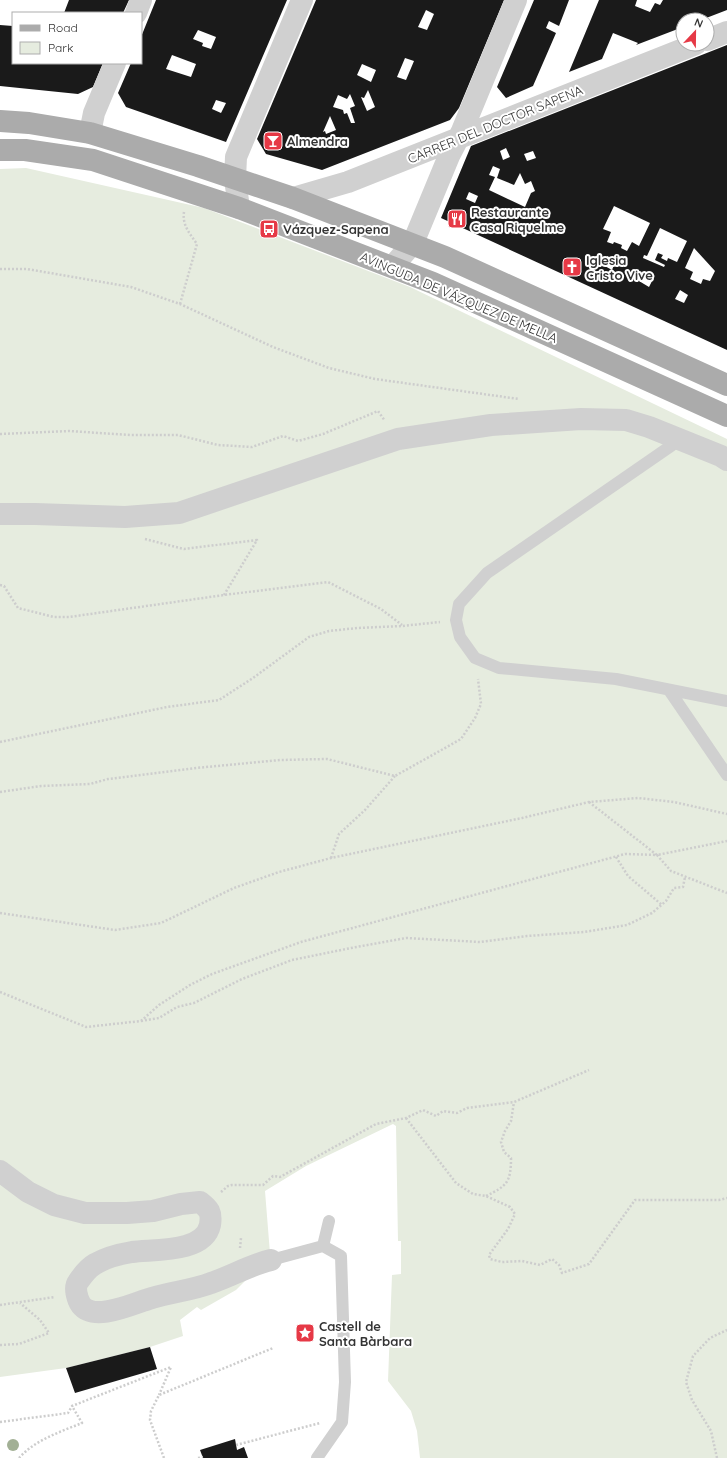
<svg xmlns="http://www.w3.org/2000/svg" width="727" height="1458" viewBox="0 0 727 1458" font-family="Quicksand,sans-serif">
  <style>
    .green { fill: #e6ecdf }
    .building { fill: #1a1a1a; fill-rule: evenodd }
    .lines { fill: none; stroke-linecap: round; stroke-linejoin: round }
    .path { stroke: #cdcdcd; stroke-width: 2.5; stroke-dasharray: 2 2; stroke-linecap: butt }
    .service { stroke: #d0d0d0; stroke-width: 12 }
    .minor { stroke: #d0d0d0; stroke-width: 22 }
    .primary { stroke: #ababab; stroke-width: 22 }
    .tree { fill: #a2b095 }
    .labels { text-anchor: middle; stroke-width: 4; stroke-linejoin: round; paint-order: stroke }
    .street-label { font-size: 13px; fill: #333; stroke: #fff }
    .poi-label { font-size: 13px; font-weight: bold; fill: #333; stroke: #fff; text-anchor: start }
  </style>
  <rect width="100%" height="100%" fill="#fff"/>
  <path class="green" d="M26 168 204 208 410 287 727 439V1458H420L417 1431 411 1411 388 1381 392 1275 401 1274V1241H398L396 1126 393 1124 306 1166 265 1191 271 1266 255 1271 236 1290 201 1310 197 1307 180 1320 183 1336 150 1347 66 1368 0 1377V169Z"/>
  <path class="building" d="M69 0H129L123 13H64Z
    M156 0H287L226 142 126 107 118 93 131 63H141V37ZM198 30 216 37 211 49 202 46 203 43 193 39ZM172 55 196 64 191 77 166 69ZM216 100 226 103 221 113 212 109Z
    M316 0H504L459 108 450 120 322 170 266 154 257 139ZM426 10 434 14 427 30 418 27ZM405 58 414 61 406 80 397 77ZM362 64 376 70 371 82 357 75ZM368 90 375 107 367 111 361 97 364 98ZM350 94 355 106 350 108 355 123H351L347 113 344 114 343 110 333 107 338 95 347 99ZM330 116 336 130 326 134 325 131 323 132Z
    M534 0H569L559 26 549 21 546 28 556 33 533 86 506 98 497 87Z
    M599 0H637L635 6 650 12 655 3 660 5 663 0H727V10L701 20H683V27L636 45 638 43 613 33 602 59 569 72Z
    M0 25 13 26V63H103L93 87 78 94 0 86Z
    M727 45V350L441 218 471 146ZM506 148 510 157 503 160 500 151ZM533 151 536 158 527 161 524 154ZM493 166 500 169 497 178 514 185 520 173 525 184 531 181 535 191 531 193 525 207 489 190 495 177 489 175ZM469 192 478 196 475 203 466 199ZM614 206 650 223 639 246 632 242 627 251 621 248 622 245 614 242 613 244 607 242 611 232 603 229ZM660 228 687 241 677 262 668 258 667 261 661 258 663 255 658 253 655 260 665 265 664 267 643 258 644 255 647 256ZM694 248 715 271 710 281 703 279 701 284 690 279 693 272 685 268ZM607 256 616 260 612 270 603 265ZM643 272 654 277 649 287 639 281ZM680 290 688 295 684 303 675 299Z
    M150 1347 157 1369 75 1393 66 1368Z
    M235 1439 237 1450 244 1447 248 1458H203L200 1450Z"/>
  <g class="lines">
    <path class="path" d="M0 269H27L131 287 180 304 273 347 329 368 375 379 519 399
      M180 304 197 244C190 234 182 225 184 212
      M0 434 69 431 130 435H178L218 445 252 447 283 436 298 441 323 434 378 411 385 421
      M145 539 184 549 257 540 224 595
      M0 585 4 586 18 608 54 617H69L224 595 328 582 381 609 402 625
      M0 742 167 707 219 700 253 678 309 637 329 631 357 628 402 626 440 622
      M0 792 41 786 90 784 108 779 196 768 280 760 327 759 395 776 461 739 475 718 481 704 478 679
      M589 802 657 855 727 841
      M616 857 628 876 662 905
      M331 858 339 834 365 810 395 776
      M0 913 115 930 161 923 234 888 279 872 331 858 522 818 589 802 638 798 674 802 727 814
      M0 992 86 1027 141 1021 159 1005 190 985 212 974 301 942 625 854 657 855 671 871 727 893
      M141 1021 159 1018 177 1007 194 1003 242 979 292 960 351 948 406 938 480 942 527 936 584 932 627 925 652 913 666 901 674 888 683 887 685 877
      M406 1118 456 1183 473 1194 486 1196 510 1207 515 1214 508 1229 489 1255 490 1259 502 1262 522 1261 540 1265 552 1259 559 1265 562 1273 589 1264 635 1200H719L727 1198
      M221 1192 228 1186 232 1185H263L273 1176 280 1177 376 1124 406 1118 423 1110 436 1116 443 1111 457 1113 467 1108 514 1102 589 1070
      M486 1196C507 1186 511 1182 511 1158L504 1152 501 1142 505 1131 511 1121 514 1102
      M240 1248 241 1238
      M0 1305 55 1297
      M0 1345 19 1344 49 1333 40 1320 20 1303
      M0 1422 68 1413 72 1406 171 1367 159 1395
      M236 1445 320 1423
      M19 1458C35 1440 60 1432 82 1423L72 1406
      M164 1458 150 1420 151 1411 159 1395 273 1348
      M198 1458 203 1457
      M717 1458 711 1431 692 1400 686 1382 693 1356 710 1338 727 1330"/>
    <path class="service" d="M681 439 487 573 459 604 456 620 460 637 475 658 499 668 616 679 727 701
      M669 690 727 775
      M323 1246 329 1221
      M271 1260 323 1246 341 1256 345 1382 342 1422 317 1458"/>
    <path class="minor" d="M136 13 141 0
      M707 40 727 32
      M90 133 94 113 115 63
      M293 198 348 182 696 44
      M239 208 235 179 236 157 302 0
      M393 266 413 243 449 156 462 131 516 0
      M0 514H35L125 517 179 513 398 439 491 425 581 419 626 420 649 427 721 456 727 460
      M0 1171 28 1192 54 1205 85 1213H127L153 1211 181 1204 200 1202C209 1209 212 1212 210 1225 204 1253 154 1249 132 1252 120 1254 105 1258 95 1264 88 1268 82 1276 78 1282 74 1287 77 1299 81 1305 95 1323 136 1302 152 1298 172 1292 193 1290 211 1283 232 1276 250 1265 271 1260"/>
    <path class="primary" d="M0 121 29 123 90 133 198 166 293 198 445 257 727 385
      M0 150H25L93 160 239 208 433 283 727 416"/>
  </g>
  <circle class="tree" cx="13" cy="1445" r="6"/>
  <defs>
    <symbol id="bar-square" viewBox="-11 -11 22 22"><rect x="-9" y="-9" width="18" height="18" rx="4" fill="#e63946" stroke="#fff"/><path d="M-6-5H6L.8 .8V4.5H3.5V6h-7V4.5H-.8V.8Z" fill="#fff"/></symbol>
    <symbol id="restaurant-square" viewBox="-11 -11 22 22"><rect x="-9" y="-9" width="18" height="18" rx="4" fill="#e63946" stroke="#fff"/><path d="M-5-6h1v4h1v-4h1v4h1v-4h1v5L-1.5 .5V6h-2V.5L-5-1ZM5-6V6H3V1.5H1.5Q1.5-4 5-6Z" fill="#fff"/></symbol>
    <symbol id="bus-square" viewBox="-11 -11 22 22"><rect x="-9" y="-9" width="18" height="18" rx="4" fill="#e63946" stroke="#fff"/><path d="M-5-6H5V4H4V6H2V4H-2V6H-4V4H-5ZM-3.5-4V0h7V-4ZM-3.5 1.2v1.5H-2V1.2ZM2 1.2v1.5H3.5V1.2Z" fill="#fff"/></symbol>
    <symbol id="church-square" viewBox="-11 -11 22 22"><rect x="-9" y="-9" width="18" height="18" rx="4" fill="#e63946" stroke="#fff"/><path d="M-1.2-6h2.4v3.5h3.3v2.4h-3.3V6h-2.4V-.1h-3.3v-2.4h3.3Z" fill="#fff"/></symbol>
    <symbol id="sight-square" viewBox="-11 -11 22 22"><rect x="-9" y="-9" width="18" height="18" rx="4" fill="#e63946" stroke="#fff"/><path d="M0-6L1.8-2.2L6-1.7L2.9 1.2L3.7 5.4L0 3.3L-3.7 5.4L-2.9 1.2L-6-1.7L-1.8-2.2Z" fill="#fff"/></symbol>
  </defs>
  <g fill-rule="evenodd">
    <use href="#bar-square" x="262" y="130" width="22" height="22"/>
    <use href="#restaurant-square" x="446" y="208" width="22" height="22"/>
    <use href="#bus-square" x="258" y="218" width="22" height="22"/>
    <use href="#church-square" x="561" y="256" width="22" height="22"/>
    <use href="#sight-square" x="294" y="1322" width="22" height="22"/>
  </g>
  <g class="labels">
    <g class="street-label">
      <text transform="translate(495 124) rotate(-22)" y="5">CARRER DEL DOCTOR SAPENA</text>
      <text transform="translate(459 297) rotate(23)" y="5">AVINGUDA DE VÁZQUEZ DE MELLA</text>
    </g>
    <g class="poi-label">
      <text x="287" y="146">Almendra</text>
      <text x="471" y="217">Restaurante<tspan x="471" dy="15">Casa Riquelme</tspan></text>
      <text x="283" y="234">Vázquez-Sapena</text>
      <text x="586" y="265">Iglesia<tspan x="586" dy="15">Cristo Vive</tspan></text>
      <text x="319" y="1331">Castell de<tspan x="319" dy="15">Santa Bàrbara</tspan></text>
    </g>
  </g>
  <rect x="12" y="12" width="130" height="52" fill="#ffffff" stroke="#adadad"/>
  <rect x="20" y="25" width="20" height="6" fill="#ababab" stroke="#adadad"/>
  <text x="48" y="32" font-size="12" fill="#333333">Road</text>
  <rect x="20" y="42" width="20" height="12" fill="#e6ecdf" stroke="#adadad"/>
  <text x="48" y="52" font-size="12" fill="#333333">Park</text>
  <g transform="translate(695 32) rotate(22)"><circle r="19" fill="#ffffff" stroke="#adadad"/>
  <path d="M0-3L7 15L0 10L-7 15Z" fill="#e63946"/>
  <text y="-6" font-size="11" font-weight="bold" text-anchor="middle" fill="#333333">N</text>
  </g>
</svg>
